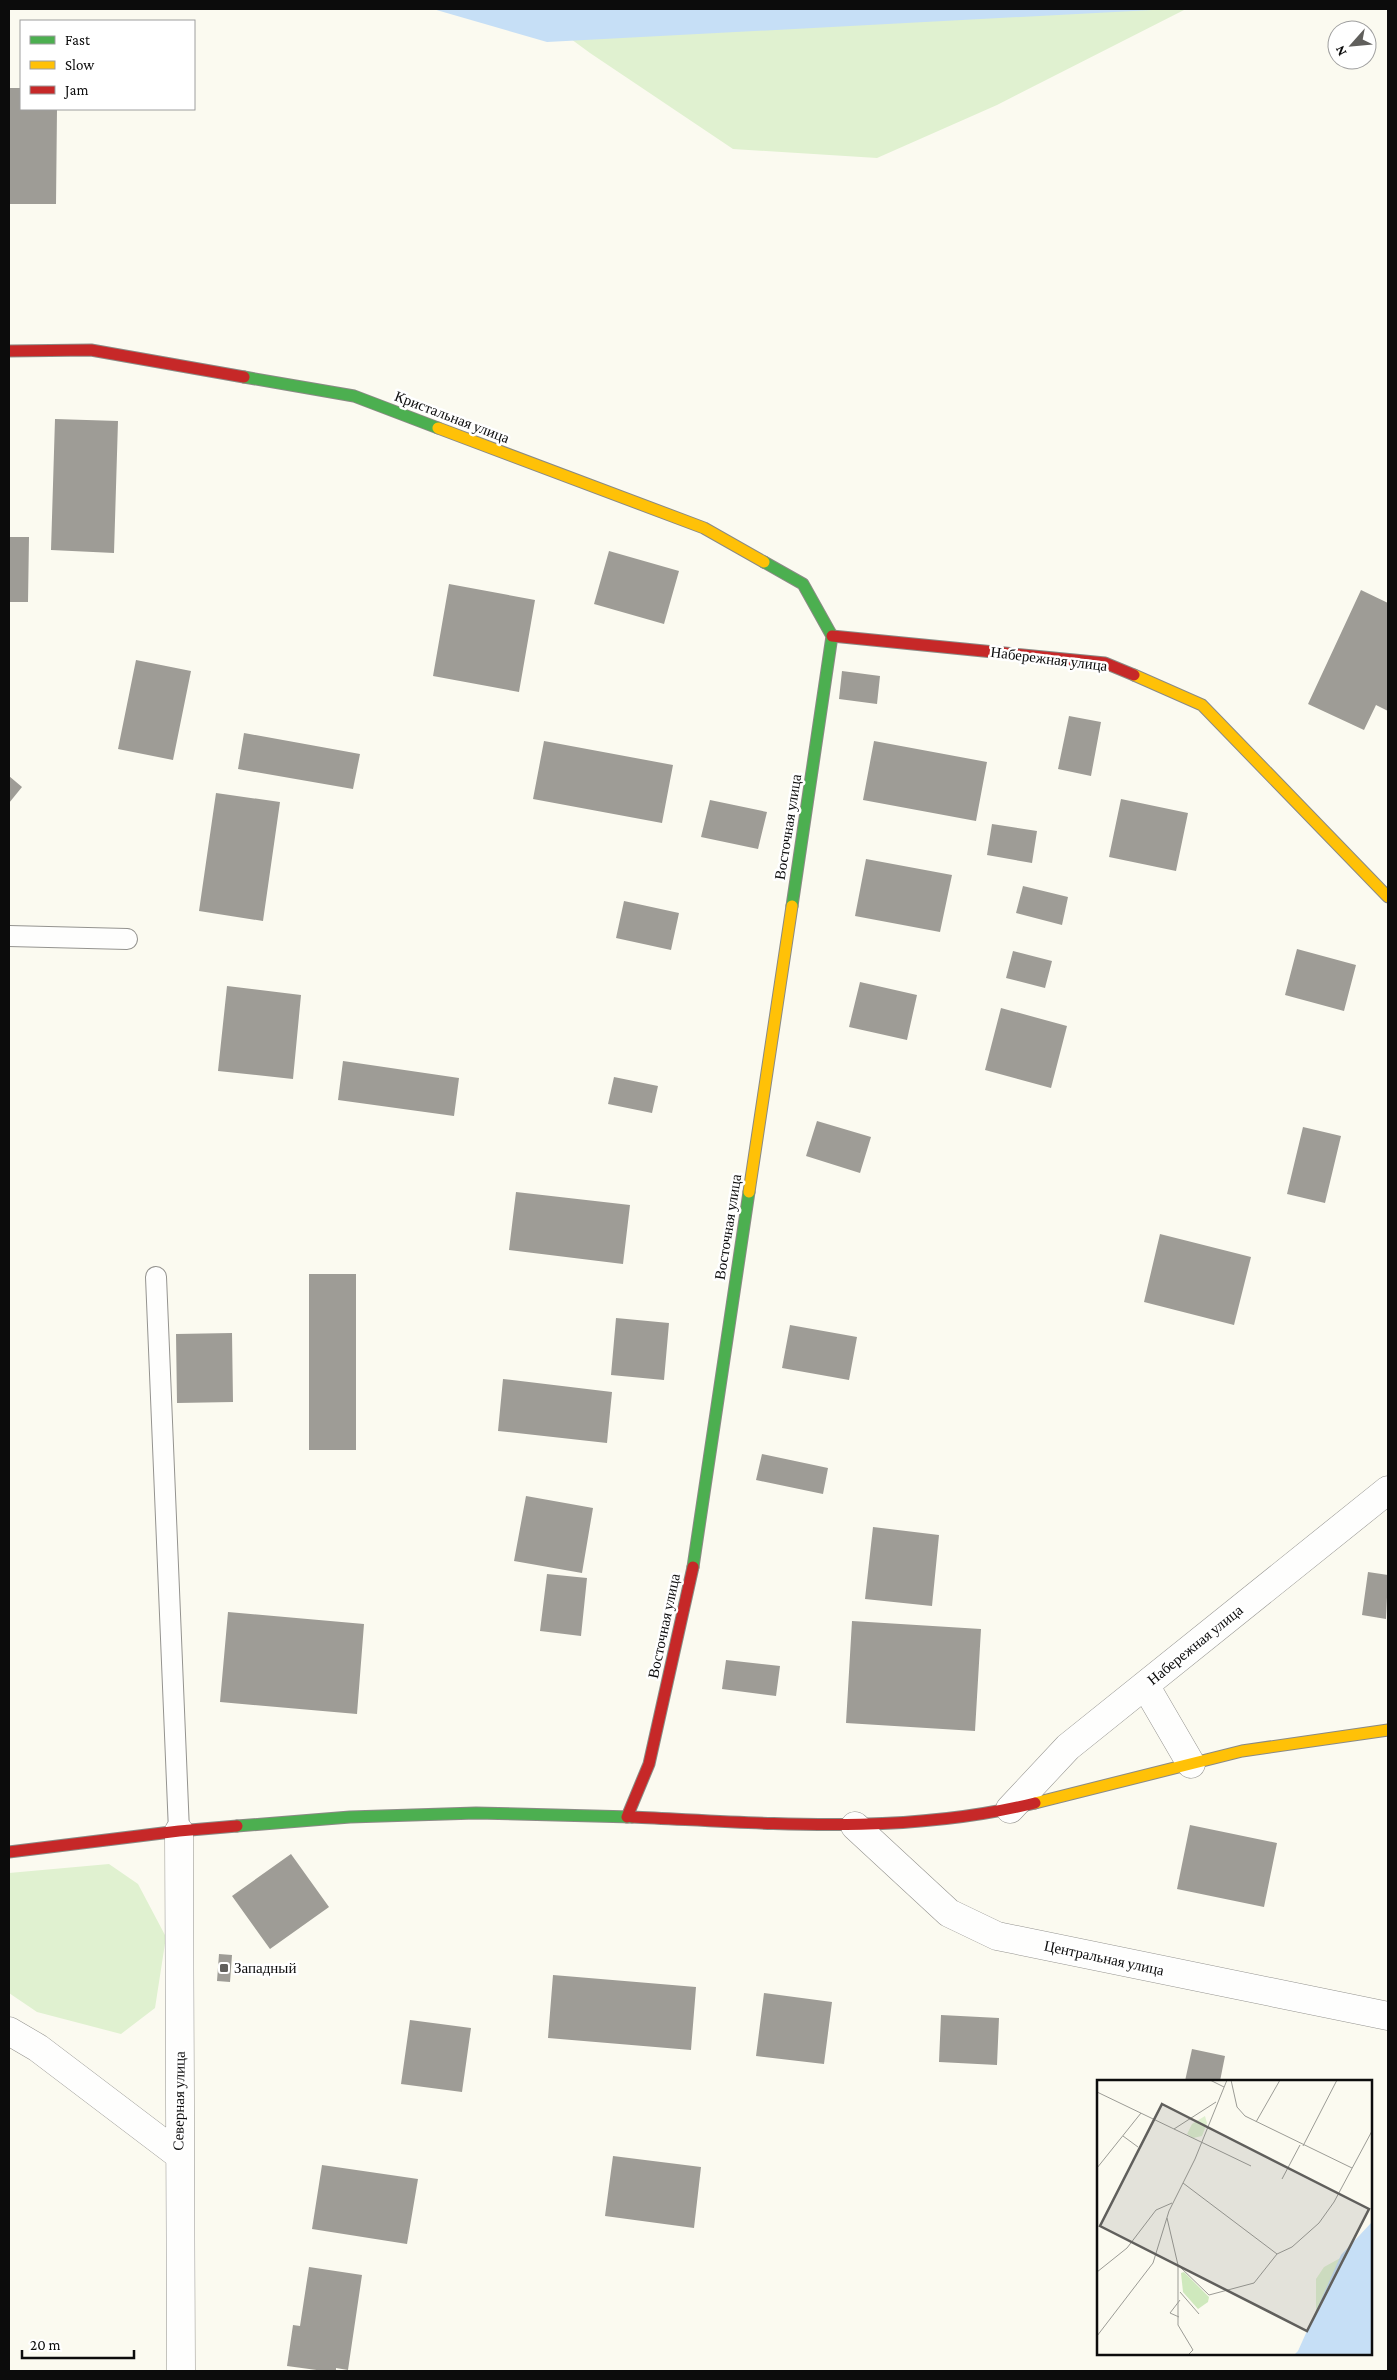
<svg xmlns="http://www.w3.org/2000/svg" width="1397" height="2380" viewBox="0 0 1397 2380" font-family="'Crimson Pro',serif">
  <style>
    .green { fill: #e0f1d0 }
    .water { fill: #c6dff6 }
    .building { fill: #9e9c96 }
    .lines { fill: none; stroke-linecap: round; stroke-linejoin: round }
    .lane-casing { stroke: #94938f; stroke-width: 22 }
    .street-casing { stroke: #94938f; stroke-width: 29 }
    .fast-casing { stroke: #8a8a85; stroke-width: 13 }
    .slow-casing { stroke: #8a8a85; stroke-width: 13 }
    .jam-casing { stroke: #8a8a85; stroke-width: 13 }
    .lane { stroke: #fefefd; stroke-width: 20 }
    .street { stroke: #fefefd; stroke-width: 28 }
    .fast { stroke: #4caf50; stroke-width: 11 }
    .slow { stroke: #ffc107; stroke-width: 11 }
    .jam { stroke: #c62828; stroke-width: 11 }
    .poi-dot { fill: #605f5c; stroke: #fff; stroke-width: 2 }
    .labels { text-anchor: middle; stroke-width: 5; stroke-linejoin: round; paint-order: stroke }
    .street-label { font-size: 15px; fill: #0c0c0c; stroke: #fff }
    .poi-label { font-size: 15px; fill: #0c0c0c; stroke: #fff; text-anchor: start }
    .inset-road { fill: none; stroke: #9b9b95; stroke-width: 1 }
    .view { fill: #605f5c; fill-opacity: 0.15; stroke: #605f5c; stroke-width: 2.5 }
    .inset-edge { fill: none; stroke: #0c0c0c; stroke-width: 2.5 }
  </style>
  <rect width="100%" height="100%" fill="#fbfaf0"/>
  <path class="green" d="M545 9H1186L997 105 877 158 733 149 590 53 541 17Z
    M109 1864 138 1884 166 1937 155 2008 121 2034 37 2012 9 1993V1873Z"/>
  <path class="water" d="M433 9H1171L547 42Z"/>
  <path class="building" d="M9 88H21V109H57L56 204H9Z
    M55 419 118 421 114 553 51 550Z
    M9 537H29L28 602H9Z
    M609 551 679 571 664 624 594 604Z
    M449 584 535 600 519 692 433 676Z
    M1361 590 1388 603V711L1376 705 1364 730 1308 704Z
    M136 660 191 671 173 760 118 749Z
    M842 671 880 676 877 704 839 699Z
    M1069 716 1101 722 1091 776 1058 769Z
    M244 733 360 754 353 789 238 769Z
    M544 741 673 765 662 823 533 799Z
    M874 741 987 762 976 821 863 800Z
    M9 776 22 787 9 803Z
    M216 793 280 802 263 921 199 911Z
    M1121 799 1188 813 1176 871 1109 857Z
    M710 800 767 812 758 849 701 837Z
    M992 824 1037 831 1032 863 987 855Z
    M866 859 952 875 940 932 855 916Z
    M1023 886 1068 897 1062 925 1016 913Z
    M624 901 679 913 671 950 616 938Z
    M1297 949 1356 965 1344 1011 1285 995Z
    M1013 951 1052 961 1045 988 1006 978Z
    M860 982 917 995 907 1040 849 1027Z
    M227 986 301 995 293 1079 218 1071Z
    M1001 1008 1067 1026 1051 1088 985 1070Z
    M343 1061 459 1078 454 1116 338 1100Z
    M614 1077 658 1086 652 1113 608 1104Z
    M817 1121 871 1137 860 1173 806 1156Z
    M1303 1127 1341 1136 1325 1203 1287 1194Z
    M516 1192 630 1205 623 1264 509 1250Z
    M1160 1234 1251 1257 1234 1325 1144 1302Z
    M309 1274H356V1450H309Z
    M616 1318 669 1323 664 1380 611 1375Z
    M790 1325 857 1337 849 1380 782 1368Z
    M232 1333 233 1402 177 1403 176 1334Z
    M503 1379 612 1392 607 1443 498 1431Z
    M762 1454 828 1468 823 1494 756 1480Z
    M526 1496 593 1508 582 1573 514 1561Z
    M873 1527 939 1535 932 1606 865 1599Z
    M1368 1572 1388 1575 1386 1619 1362 1615Z
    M547 1574 587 1578 581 1636 540 1631Z
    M228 1612 364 1624 357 1714 220 1702Z
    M852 1621 981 1629 975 1731 846 1723Z
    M726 1660 780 1666 776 1696 722 1689Z
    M1190 1825 1277 1843 1264 1907 1177 1889Z
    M291 1854 329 1907 270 1949 232 1896Z
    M219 1954 232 1955 230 1982 217 1981Z
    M553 1975 696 1987 691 2050 548 2038Z
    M764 1993 832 2002 824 2064 756 2056Z
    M941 2015 999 2018 997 2065 939 2062Z
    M410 2020 471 2028 462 2092 401 2084Z
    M1192 2049 1225 2056 1220 2081H1185Z
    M613 2156 701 2167 694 2228 605 2216Z
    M322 2165 418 2179 407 2244 312 2229Z
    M309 2267 362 2275 348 2370 336 2368V2371H324L287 2366 293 2325 300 2326Z"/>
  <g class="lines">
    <defs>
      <path id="lane" d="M9 936 127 939
        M156 1277 179 1831"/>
      <path id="street" d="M1145 1685 1191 1764
        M1010 1809 1068 1747 1388 1490
        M855 1826 949 1913 997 1936 1388 2016
        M179 1831 181 2371
        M9 2031 38 2048 179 2155"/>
      <path id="fast" d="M244 377 354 396 438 428
        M764 562 803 584 832 636
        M792 906 832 636
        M693 1567 749 1192
        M237 1826 350 1817 476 1813 632 1817"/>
      <path id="slow" d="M438 428 704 528 764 562
        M1134 675 1202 705 1388 897
        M749 1192 792 906
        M1035 1803 1242 1751 1388 1730"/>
      <path id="jam" d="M9 351 91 350 244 377
        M832 636 1105 663 1134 675
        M627 1817 649 1764 693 1567
        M632 1817C767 1823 902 1836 1035 1803
        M9 1852 179 1831 237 1826"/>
    </defs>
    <use href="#lane" class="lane-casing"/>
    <use href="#street" class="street-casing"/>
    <use href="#fast" class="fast-casing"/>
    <use href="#slow" class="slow-casing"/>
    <use href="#jam" class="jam-casing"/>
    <use href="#lane" class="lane"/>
    <use href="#street" class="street"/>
    <use href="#fast" class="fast"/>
    <use href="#slow" class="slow"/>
    <use href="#jam" class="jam"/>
  </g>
  <rect class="poi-dot" x="219" y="1963" width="10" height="10" rx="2.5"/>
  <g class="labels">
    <g class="street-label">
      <text transform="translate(452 417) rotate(21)" y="5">Кристальная улица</text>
      <text transform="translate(1049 659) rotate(7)" y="5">Набережная улица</text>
      <text transform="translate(788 827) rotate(-81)" y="5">Восточная улица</text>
      <text transform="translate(728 1227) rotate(-81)" y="5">Восточная улица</text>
      <text transform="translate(664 1626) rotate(-78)" y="5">Восточная улица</text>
      <text transform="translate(1195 1645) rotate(-39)" y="5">Набережная улица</text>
      <text transform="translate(1104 1958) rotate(12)" y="5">Центральная улица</text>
      <text transform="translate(179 2101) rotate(-89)" y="5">Северная улица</text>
    </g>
    <g class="poi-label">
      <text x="234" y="1973">Западный</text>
    </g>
  </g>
  <g transform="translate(1097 2080)">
    <rect width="275" height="275" fill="#fbfaf0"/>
    <path d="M108 36 110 43 105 56 96 58 90 54 95 44ZM247 176 219 238V199L227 187Z" fill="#e0f1d0"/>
    <path d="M87 192 112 217 111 222 101 229 86 212 84 193Z" fill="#cfe9bd"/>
    <path d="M275 142V275H197L201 271 244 175Z" fill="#c6dff6"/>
    <path class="inset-road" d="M113 0 127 7M134 0 140 27 148 36 255 88M0 12 154 86M159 42 183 0M77 49 119 22M26 56 41 67M206 66 240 0M0 88 44 33M185 99 203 65M86 103 180 174M70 138 81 185 112 215 157 203 180 174M180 174 195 167 222 143 237 122 275 51M81 185V245L96 270 91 275M0 192 30 168 59 130 75 123M83 212 102 234M82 237 73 233 83 220M0 256 56 183 72 131 98 79 130 0"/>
    <path class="view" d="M65 24 272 129 210 251 3 146Z"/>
    <rect width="275" height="275" class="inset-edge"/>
  </g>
  <rect width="1397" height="2380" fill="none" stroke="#0c0c0c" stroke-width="20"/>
  <rect x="20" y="20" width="175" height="90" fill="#ffffff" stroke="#9e9e9e"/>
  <rect x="30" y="36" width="25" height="8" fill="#4caf50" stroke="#9e9e9e"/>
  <text x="65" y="45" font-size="15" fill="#0c0c0c">Fast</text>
  <rect x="30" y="61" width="25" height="8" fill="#ffc107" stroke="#9e9e9e"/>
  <text x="65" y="70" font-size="15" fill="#0c0c0c">Slow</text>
  <rect x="30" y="86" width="25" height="8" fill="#c62828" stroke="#9e9e9e"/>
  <text x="65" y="95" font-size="15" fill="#0c0c0c">Jam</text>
  <g transform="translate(1352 45) rotate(243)"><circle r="24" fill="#ffffff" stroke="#9e9e9e"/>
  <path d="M0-4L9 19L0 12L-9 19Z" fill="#605f5c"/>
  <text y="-8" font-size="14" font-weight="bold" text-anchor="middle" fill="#0c0c0c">N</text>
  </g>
  <path d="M22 2350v8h112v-8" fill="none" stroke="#0c0c0c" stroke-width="2.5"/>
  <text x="30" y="2350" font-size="15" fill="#0c0c0c" stroke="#ffffff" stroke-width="4" paint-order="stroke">20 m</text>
</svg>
